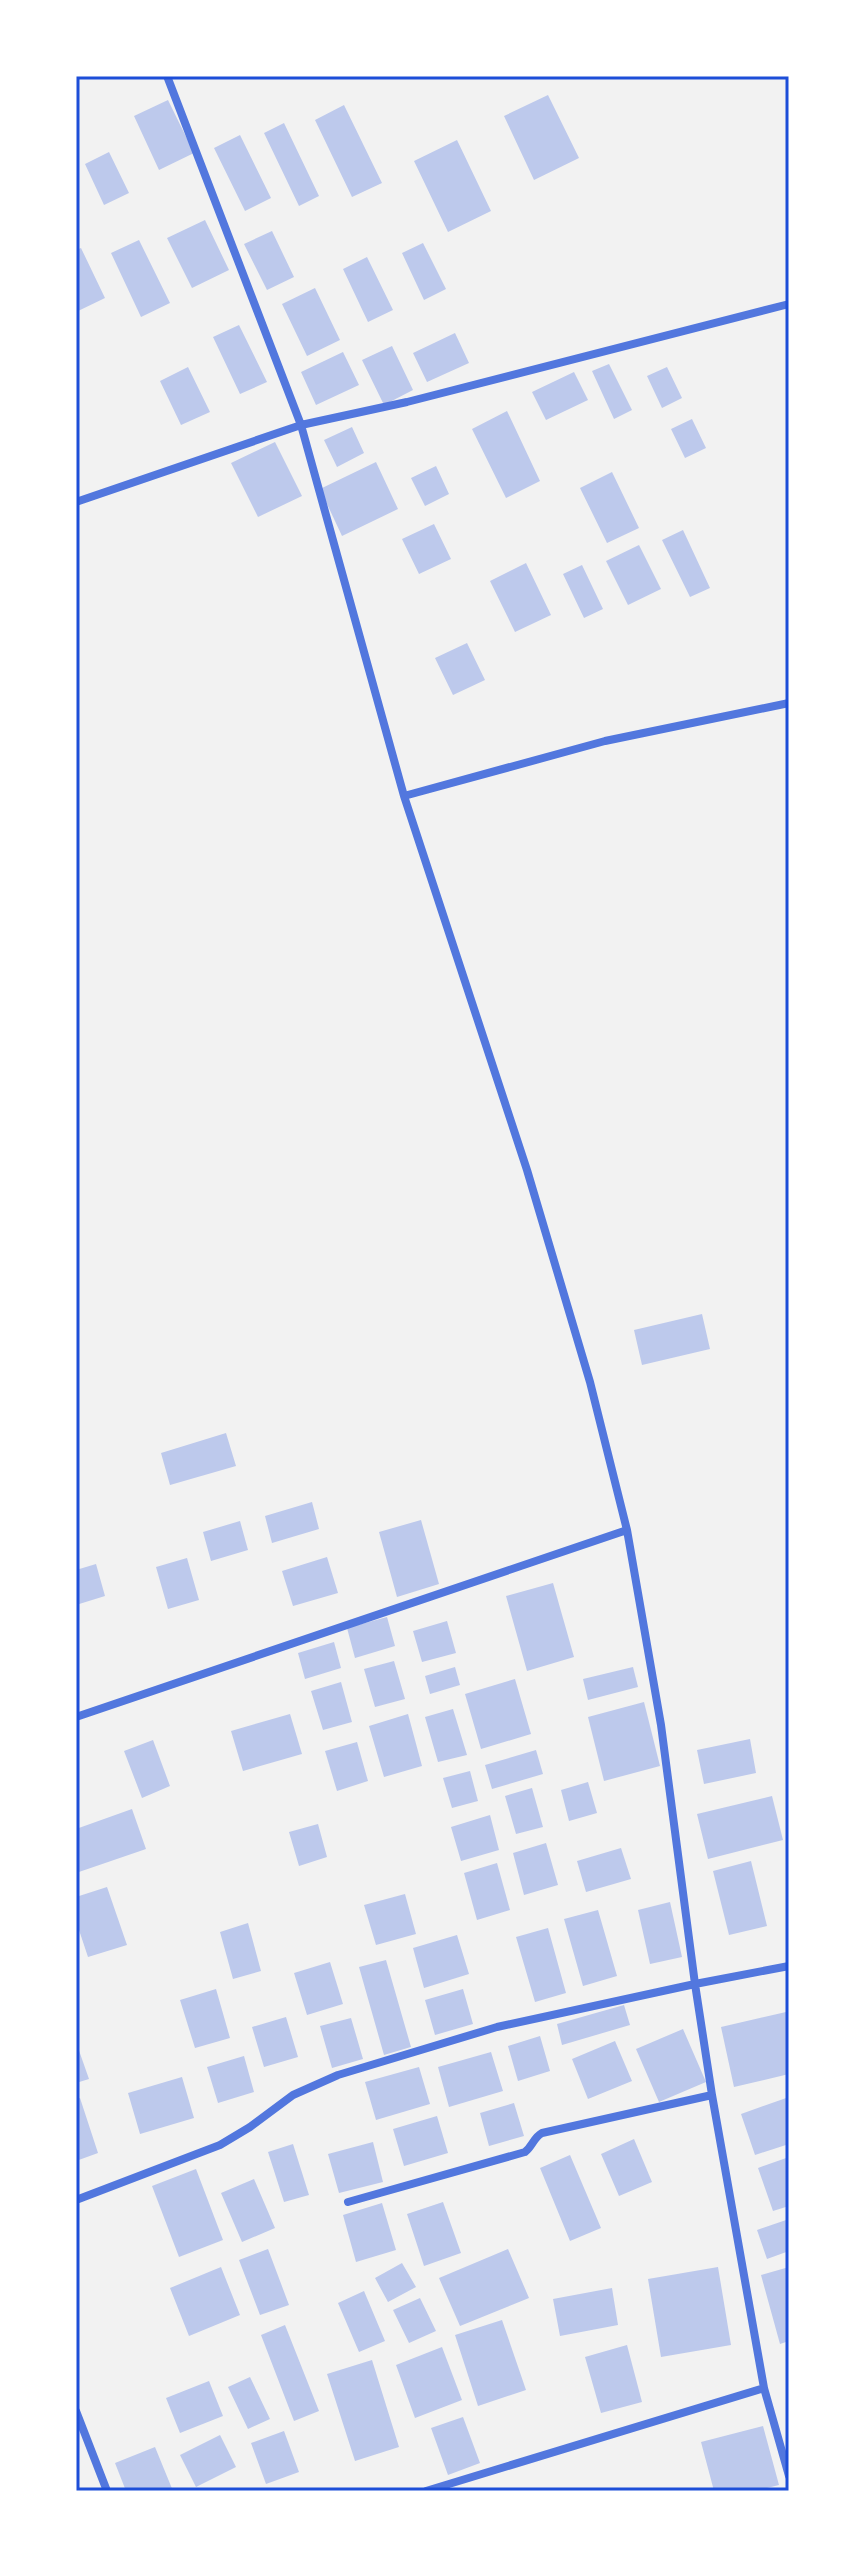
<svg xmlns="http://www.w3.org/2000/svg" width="865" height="2567" viewBox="0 0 865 2567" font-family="Merriweather,serif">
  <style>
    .building { fill: #bdc9ec }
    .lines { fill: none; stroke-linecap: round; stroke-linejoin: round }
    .minor { stroke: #5277de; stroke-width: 8 }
    .neatline { fill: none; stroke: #1d4ed8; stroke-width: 3 }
  </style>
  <rect width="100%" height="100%" fill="#f2f2f2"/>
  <path class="building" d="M548 95 579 158 534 180 504 116Z
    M168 100 194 153 159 170 134 116Z
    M344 105 382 183 352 197 315 120Z
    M284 123 319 196 299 206 264 133Z
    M240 135 271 198 245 211 214 148Z
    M457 140 491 211 448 232 414 161Z
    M109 152 129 193 104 205 85 164Z
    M205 220 229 270 192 288 167 238Z
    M272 231 294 277 267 290 244 244Z
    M139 240 170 303 141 317 111 253Z
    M423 243 446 289 424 300 402 253Z
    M81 248 105 298 76 312V250Z
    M367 257 393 310 368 322 343 269Z
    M315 288 340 340 307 356 282 304Z
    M239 325 267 382 240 394 213 337Z
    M455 333 469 363 427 382 413 353Z
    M392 346 413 390 384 405 362 360Z
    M343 352 359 385 316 405 301 372Z
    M609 364 632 410 614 419 592 371Z
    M188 367 210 412 181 425 160 381Z
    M667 367 682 398 662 408 647 376Z
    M574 372 588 400 546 420 532 392Z
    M507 411 540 481 506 498 472 429Z
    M692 419 706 448 685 458 671 429Z
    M352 427 364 453 337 467 324 440Z
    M275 442 302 496 258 517 231 463Z
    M376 462 398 509 342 536 320 489Z
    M436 466 449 494 425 506 411 478Z
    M612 472 639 528 607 543 580 488Z
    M434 524 451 559 419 574 402 539Z
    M683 530 710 588 690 597 662 540Z
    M639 545 661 589 628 605 606 561Z
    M526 563 551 615 515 632 490 581Z
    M582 565 603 609 584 618 563 574Z
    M467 643 485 680 453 695 435 658Z
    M702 1314 710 1349 642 1365 634 1330Z
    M226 1433 236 1466 170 1485 161 1453Z
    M312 1502 319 1529 272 1543 265 1516Z
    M421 1520 439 1584 397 1597 379 1532Z
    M240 1521 248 1550 211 1561 203 1532Z
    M327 1557 338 1593 293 1606 282 1571Z
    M187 1558 199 1600 168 1609 156 1567Z
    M96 1564 105 1596 76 1605V1570Z
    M553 1583 574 1657 527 1671 506 1596Z
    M387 1617 395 1646 355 1658 347 1628Z
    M447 1621 456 1653 422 1662 413 1631Z
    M334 1642 341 1668 305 1679 298 1653Z
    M394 1661 405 1699 375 1707 364 1669Z
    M455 1667 460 1685 430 1694 425 1676Z
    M633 1667 638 1687 588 1700 583 1679Z
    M515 1679 531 1734 481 1749 465 1694Z
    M341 1682 352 1722 323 1730 311 1691Z
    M644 1702 660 1766 604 1781 588 1717Z
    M453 1709 467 1755 438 1762 425 1717Z
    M290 1714 302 1754 243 1771 231 1731Z
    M408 1714 422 1766 384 1777 369 1726Z
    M750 1739 756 1773 704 1784 697 1750Z
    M153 1740 170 1786 142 1798 124 1751Z
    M357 1742 368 1781 337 1791 325 1751Z
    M536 1750 543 1774 492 1789 485 1765Z
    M470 1771 478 1801 452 1808 443 1778Z
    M588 1782 597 1813 569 1821 561 1790Z
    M532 1788 543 1827 516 1834 505 1796Z
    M772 1796 783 1840 708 1859 697 1814Z
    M132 1809 146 1849 76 1873V1829Z
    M490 1815 499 1850 461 1861 451 1827Z
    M318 1824 327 1857 299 1866 289 1832Z
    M546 1843 558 1885 524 1895 513 1853Z
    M621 1848 631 1879 586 1892 577 1861Z
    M751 1861 767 1926 729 1935 713 1871Z
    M497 1863 510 1910 477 1920 464 1873Z
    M107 1887 127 1945 88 1957 76 1921V1897Z
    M405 1894 416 1934 376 1945 364 1905Z
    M670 1902 682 1957 650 1964 638 1910Z
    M598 1910 617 1976 583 1986 564 1919Z
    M248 1923 261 1971 233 1979 220 1932Z
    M548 1928 566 1993 535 2002 516 1937Z
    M457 1935 469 1974 424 1988 413 1948Z
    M386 1960 411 2047 384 2055 359 1967Z
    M330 1962 343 2004 307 2015 294 1973Z
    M216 1989 230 2038 195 2048 180 2000Z
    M463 1989 473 2024 435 2035 425 2000Z
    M624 2005 630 2025 562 2045 557 2024Z
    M786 2012 789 2024V2074L734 2087 721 2027Z
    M286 2017 298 2057 264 2067 252 2027Z
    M351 2018 363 2059 332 2068 320 2026Z
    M683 2029 706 2082 659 2102 636 2049Z
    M540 2036 550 2071 518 2081 508 2046Z
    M615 2041 632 2081 588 2099 572 2059Z
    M76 2042 89 2079 76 2083Z
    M491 2052 503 2091 449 2107 438 2067Z
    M244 2056 254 2092 218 2103 207 2067Z
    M419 2067 430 2104 376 2120 365 2082Z
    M182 2077 194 2118 140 2134 128 2093Z
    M789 2097V2144L755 2155 741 2114Z
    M80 2098 98 2153 76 2161V2099Z
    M514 2103 524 2136 489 2146 480 2113Z
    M437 2116 448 2153 404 2166 393 2129Z
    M634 2139 652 2182 619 2196 601 2154Z
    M373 2142 383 2182 339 2193 328 2154Z
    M293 2144 309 2195 284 2202 268 2152Z
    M570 2155 601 2228 570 2241 540 2168Z
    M789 2157V2206L773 2211 758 2168Z
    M196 2169 223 2240 179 2257 152 2186Z
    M254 2179 275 2228 242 2242 221 2193Z
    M443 2202 461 2253 424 2266 407 2214Z
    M382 2203 396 2250 356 2262 343 2215Z
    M789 2219V2251L767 2259 757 2230Z
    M268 2249 289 2305 260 2315 239 2260Z
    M508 2249 529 2298 460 2326 439 2278Z
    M402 2263 416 2287 388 2302 375 2278Z
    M221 2267 240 2315 189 2336 170 2288Z
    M718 2267 731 2345 661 2357 648 2279Z
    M789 2267V2341L780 2344 761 2275Z
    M612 2288 618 2325 560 2336 553 2299Z
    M364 2291 385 2341 359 2352 338 2303Z
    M420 2298 436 2331 409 2343 393 2310Z
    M502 2320 526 2390 478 2406 455 2335Z
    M285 2325 319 2411 294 2421 261 2335Z
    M627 2345 642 2402 601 2413 585 2357Z
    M442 2347 462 2400 415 2418 396 2365Z
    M372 2360 399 2447 355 2461 327 2374Z
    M250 2377 270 2419 248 2429 228 2387Z
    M209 2381 223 2416 180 2433 166 2398Z
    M463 2417 480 2463 448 2475 431 2428Z
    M763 2426 779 2485 755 2491H714L701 2442Z
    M284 2431 299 2472 266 2484 251 2443Z
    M220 2435 236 2467 196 2487 180 2455Z
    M155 2447 173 2491H126L115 2463Z"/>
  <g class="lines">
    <path class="minor" d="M167 76 301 425 404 796 527 1170 590 1382 627 1530 661 1725 695 1984 712 2095 764 2388 789 2476
      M76 502 301 425 407 402 789 304
      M404 796 605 741 789 703
      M76 1717 627 1530
      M76 2200 220 2145 250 2127 293 2095 338 2075 497 2027 695 1984 789 1966
      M348 2202 525 2152C533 2146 533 2138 542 2133L712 2095
      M76 2411 107 2491
      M426 2491 764 2388"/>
  </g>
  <rect width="865" height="2567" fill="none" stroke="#ffffff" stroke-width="156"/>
  <rect x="78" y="78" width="709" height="2411" class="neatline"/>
</svg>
